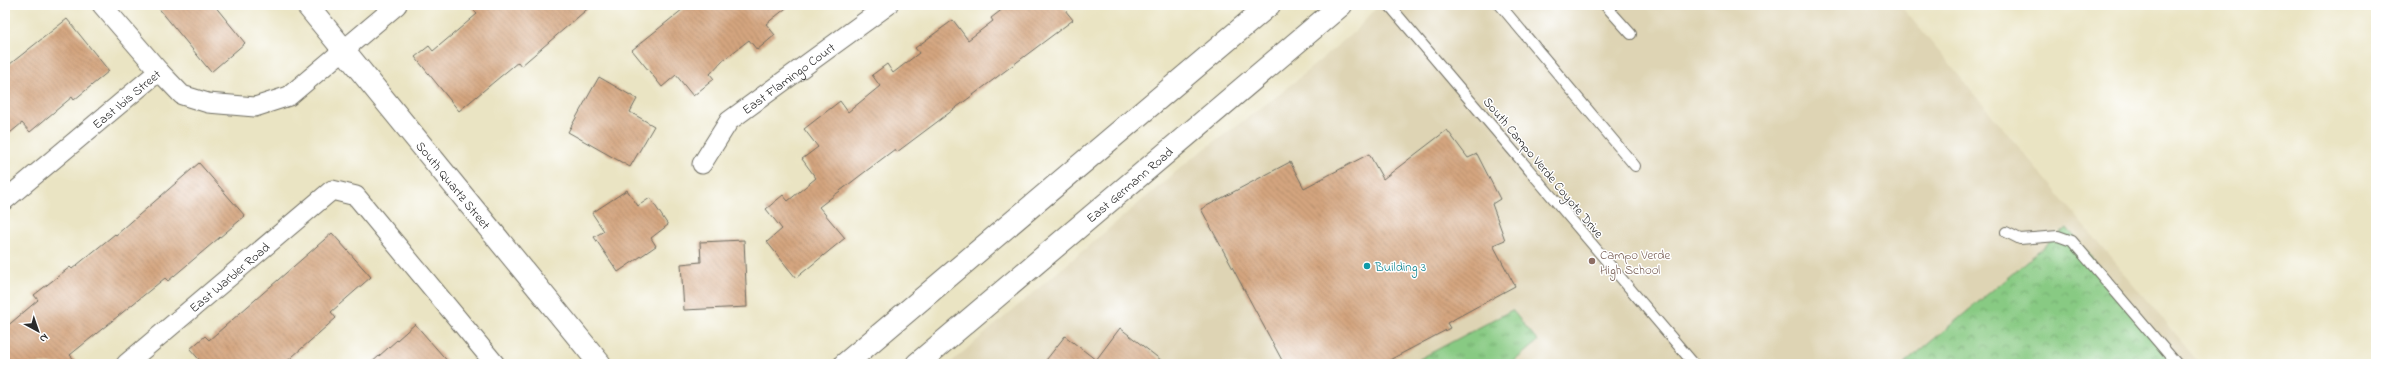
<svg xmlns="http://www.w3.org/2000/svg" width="2381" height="369" viewBox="0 0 2381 369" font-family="'Indie Flower',sans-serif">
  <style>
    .built { fill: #ded4b4 }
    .grass { fill: url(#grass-tufts); stroke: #5a7a57 }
    .park { fill: url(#park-crowns); stroke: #5a7a57 }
    .building { fill: url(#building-back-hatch) }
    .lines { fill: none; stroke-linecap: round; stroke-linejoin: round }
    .lane-casing { stroke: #6e6c60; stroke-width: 12 }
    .street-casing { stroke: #6e6c60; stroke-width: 21 }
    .secondary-casing { stroke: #6e6c60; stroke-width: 24 }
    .lane { stroke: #fff; stroke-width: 10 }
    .street { stroke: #fff; stroke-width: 19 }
    .secondary { stroke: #fff; stroke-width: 22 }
    .education-dot { fill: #8d6e63; stroke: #fff; stroke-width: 1.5 }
    .culture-dot { fill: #0f9aa8; stroke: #fff; stroke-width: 1.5 }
    .labels { text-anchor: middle; stroke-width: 3; stroke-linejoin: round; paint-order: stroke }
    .street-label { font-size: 13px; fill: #2b2b2b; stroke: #fff }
    .education-label { font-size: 13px; fill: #785e54; stroke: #fff; text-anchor: start }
    .culture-label { font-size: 13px; fill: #0d838f; stroke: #fff; text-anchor: start }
  </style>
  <defs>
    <pattern id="grass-tufts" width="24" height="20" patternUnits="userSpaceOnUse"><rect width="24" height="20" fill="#88ca83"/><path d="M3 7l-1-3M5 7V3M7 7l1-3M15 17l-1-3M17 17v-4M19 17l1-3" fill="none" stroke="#6fa46b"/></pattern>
    <pattern id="park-crowns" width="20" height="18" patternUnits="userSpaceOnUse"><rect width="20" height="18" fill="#88ca83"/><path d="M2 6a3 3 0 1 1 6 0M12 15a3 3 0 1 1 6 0" fill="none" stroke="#6fa46b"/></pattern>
    <pattern id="building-back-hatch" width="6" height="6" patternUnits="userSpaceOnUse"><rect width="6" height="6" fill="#d4a57f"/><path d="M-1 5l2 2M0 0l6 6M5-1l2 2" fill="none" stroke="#ac8768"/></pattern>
  </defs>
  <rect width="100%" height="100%" fill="#fff"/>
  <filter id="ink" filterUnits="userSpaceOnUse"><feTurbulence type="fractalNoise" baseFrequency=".025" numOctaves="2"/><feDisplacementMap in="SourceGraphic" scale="8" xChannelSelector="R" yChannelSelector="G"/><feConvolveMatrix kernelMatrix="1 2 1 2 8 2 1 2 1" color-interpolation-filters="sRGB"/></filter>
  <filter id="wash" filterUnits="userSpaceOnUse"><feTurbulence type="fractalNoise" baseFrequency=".012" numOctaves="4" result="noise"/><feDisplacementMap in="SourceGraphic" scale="16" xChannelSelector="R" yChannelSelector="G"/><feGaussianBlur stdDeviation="0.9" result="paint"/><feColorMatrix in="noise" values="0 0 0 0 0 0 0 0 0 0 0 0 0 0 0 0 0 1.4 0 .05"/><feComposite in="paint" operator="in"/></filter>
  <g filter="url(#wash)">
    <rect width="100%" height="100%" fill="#eae4c3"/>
    <path class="built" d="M1379 5H1900L2200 364H949L1191 159 1281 93 1355 31Z"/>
    <path class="grass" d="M1512 310 1538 341 1511 364H1410Z"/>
    <path class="park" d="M2067 228 2180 364H1904Z"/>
    <g id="blocks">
      <path class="building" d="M156 5H214L245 43 211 72Z
        M469 5H592L521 66 518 62 459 111 415 57 429 46 433 51 477 14Z
        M688 5H790L766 24 775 35 757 50 749 40 722 61 710 74 714 79 693 96 676 75 662 87 632 50Z
        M1008 5H1061L1073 20 897 152 895 149 819 207 845 238 796 278 767 242 782 229 766 209 783 195 788 201 816 178 802 159 818 147 804 129 840 101 848 112 880 86 872 75 887 64 893 73 919 53 915 48 953 20 968 40 993 21 991 18Z
        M67 19 109 71 74 100 72 97 30 132 22 123 5 137V68Z
        M599 77 637 99 630 112 654 126 630 167 568 132Z
        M1447 130 1468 158 1477 154 1500 199 1492 204 1505 240 1493 245 1515 286 1447 323 1450 328 1382 364H1284L1201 209 1290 162 1304 188 1369 154 1383 179Z
        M199 163 245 216 168 281 165 278 70 355 78 364H5V328L38 300 34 295 70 267 72 269 115 234 116 235Z
        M627 190 638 206 650 198 668 225 651 238 656 246 618 272 594 237 604 231 592 213Z
        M332 233 371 277 331 312 336 318 284 364H203L190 349 205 336 209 340Z
        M744 240 747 307 684 310 681 264 701 262 700 242Z
        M415 324 450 364H370Z
        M1120 328 1166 364H1043L1065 336 1096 360Z"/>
    </g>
  </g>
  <g filter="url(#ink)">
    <use href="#blocks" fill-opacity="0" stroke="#6e6c60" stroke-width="1"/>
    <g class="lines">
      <defs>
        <path id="lane" d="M1389 5 1694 364
          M1500 5 1635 166
          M1605 5 1631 34
          M2006 232 2020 239 2058 236 2072 241 2177 364"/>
        <g id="street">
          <path d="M102 5 159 71"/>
          <path id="s1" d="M702 164 729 121 888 5"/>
          <path id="s2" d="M5 200 159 71 182 95 208 103 255 107 289 96 397 5"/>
          <path id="s3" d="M126 364 332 190 356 196 495 364"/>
        </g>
        <g id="secondary">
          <path id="s4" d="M307 5 600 364"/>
          <path d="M845 364 1269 5"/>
          <path id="s5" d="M917 364 1341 5"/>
        </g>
      </defs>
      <use href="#lane" class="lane-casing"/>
      <use href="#street" class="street-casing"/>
      <use href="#secondary" class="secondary-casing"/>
      <use href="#lane" class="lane"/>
      <use href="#street" class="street"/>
      <use href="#secondary" class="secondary"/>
    </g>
  </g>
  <circle class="education-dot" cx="1592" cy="261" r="4"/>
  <circle class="culture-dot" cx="1367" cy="266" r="4"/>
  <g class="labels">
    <g class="street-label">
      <text dy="5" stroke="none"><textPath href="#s1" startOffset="124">East Flamingo Court</textPath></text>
      <text dy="5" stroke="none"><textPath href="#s2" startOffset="158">East Ibis Street</textPath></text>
      <text transform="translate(1544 167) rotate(50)" y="5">South Campo Verde Coyote Drive</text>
      <text dy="5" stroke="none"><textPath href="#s4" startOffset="232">South Quartz Street</textPath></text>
      <text dy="5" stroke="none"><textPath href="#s5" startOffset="278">East Germann Road</textPath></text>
      <text dy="5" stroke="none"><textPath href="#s3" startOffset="135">East Warbler Road</textPath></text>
    </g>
    <g class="education-label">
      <text x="1600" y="259">Campo Verde<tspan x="1600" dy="15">High School</tspan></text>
    </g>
    <g class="culture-label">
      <text x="1375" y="271">Building 3</text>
    </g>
  </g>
  <rect width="2381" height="369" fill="none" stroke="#fff" stroke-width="20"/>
  <g transform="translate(38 331) rotate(140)" stroke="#ffffff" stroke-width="3" paint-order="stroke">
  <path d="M0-3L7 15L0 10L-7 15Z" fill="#2b2b2b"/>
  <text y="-6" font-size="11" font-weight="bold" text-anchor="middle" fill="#2b2b2b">N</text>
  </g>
</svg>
